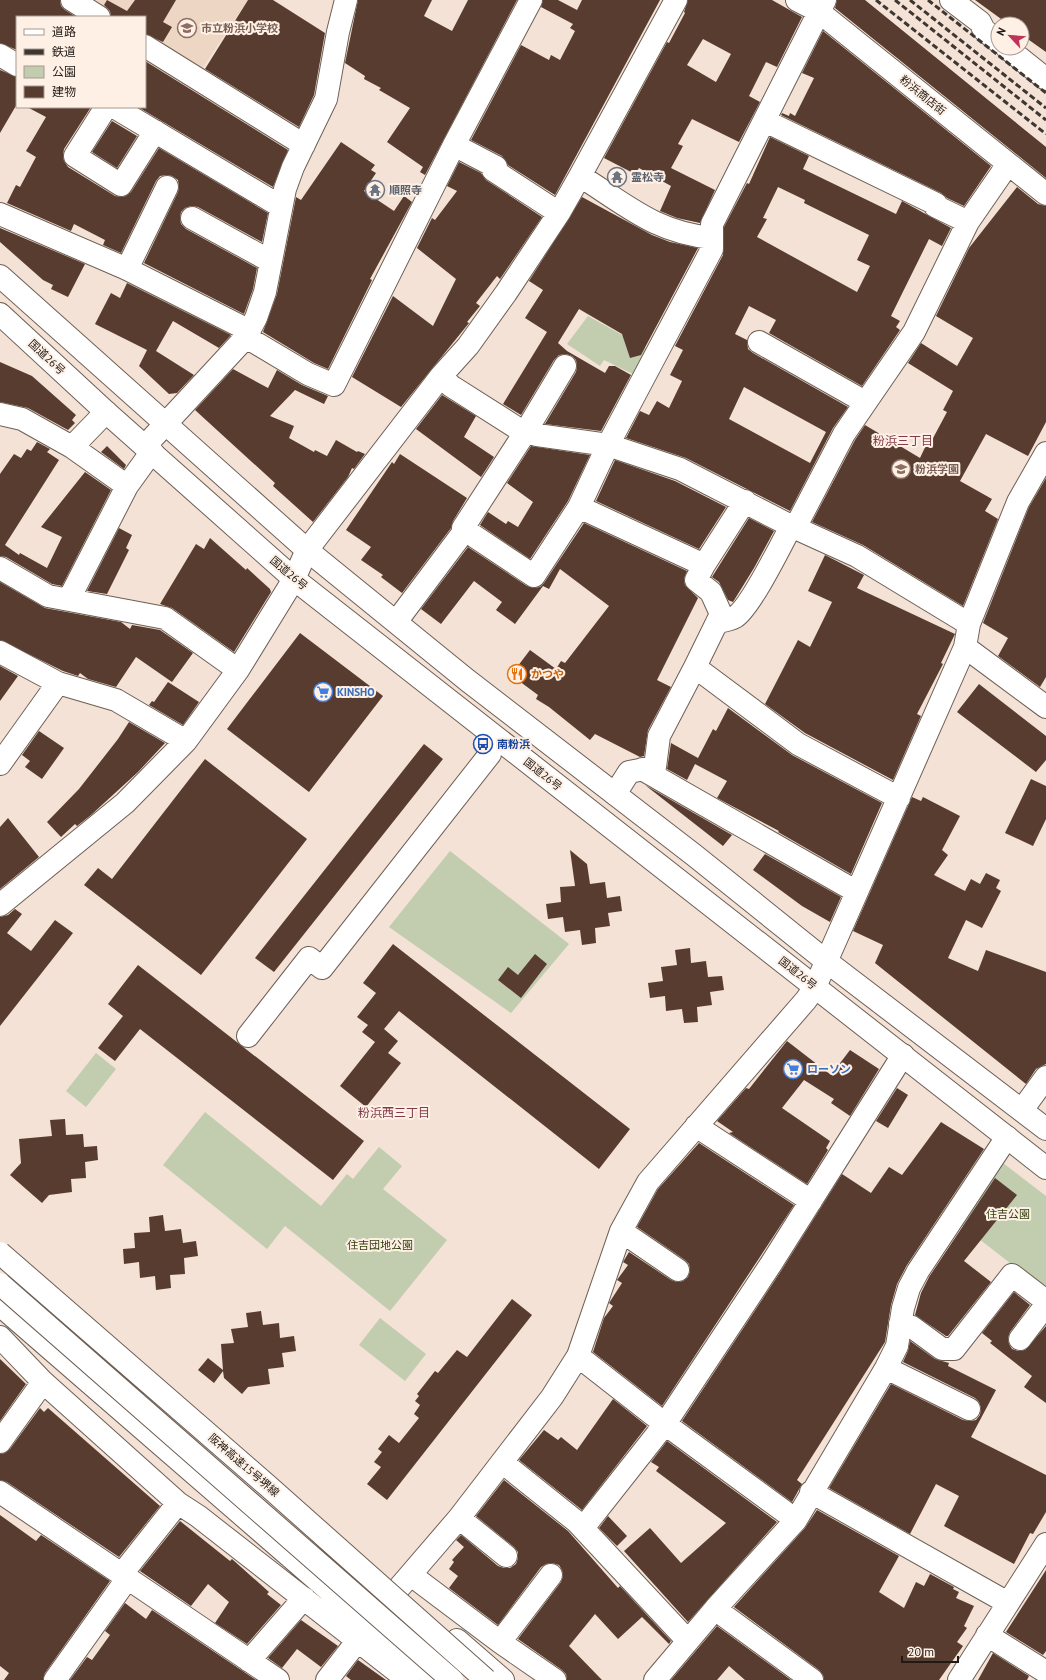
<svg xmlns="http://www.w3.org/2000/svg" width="1046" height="1680" viewBox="0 0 1046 1680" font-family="'PT Sans','Noto Sans JP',sans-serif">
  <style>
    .built { fill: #edd6c3 }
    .green { fill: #c2ccaf }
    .building { fill: #583c30; fill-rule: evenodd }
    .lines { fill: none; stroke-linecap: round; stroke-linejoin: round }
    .minor-casing { stroke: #6e5f54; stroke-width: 24 }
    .highway-casing { stroke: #6e5f54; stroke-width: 24 }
    .minor { stroke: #fff; stroke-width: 22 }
    .highway { stroke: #fff; stroke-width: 22 }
    .rail { stroke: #3d3631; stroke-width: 3; stroke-dasharray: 6 3; stroke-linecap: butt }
    .highway-bridge-casing { stroke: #6e5f54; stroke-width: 24; stroke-linecap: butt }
    .highway-bridge { stroke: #fff; stroke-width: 22 }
    .labels { text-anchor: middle; stroke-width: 4; stroke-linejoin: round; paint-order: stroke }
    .education-label { font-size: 11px; font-weight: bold; fill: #785e54; stroke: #fef0e5; text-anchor: start }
    .street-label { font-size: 11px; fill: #201a16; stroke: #fef0e5 }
    .worship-label { font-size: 11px; font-weight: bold; fill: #5b616d; stroke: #fef0e5; text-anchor: start }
    .food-label { font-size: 11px; font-weight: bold; fill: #c56008; stroke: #fef0e5; text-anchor: start }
    .shop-label { font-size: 11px; font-weight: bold; fill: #366cbe; stroke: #fef0e5; text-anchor: start }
    .transit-label { font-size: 11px; font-weight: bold; fill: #164399; stroke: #fef0e5; text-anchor: start }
    .park-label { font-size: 11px; fill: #303f0c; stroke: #fef0e5 }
    .neighbourhood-label { font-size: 12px; fill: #813a49; stroke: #fef0e5 }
  </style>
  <rect width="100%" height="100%" fill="#f3e2d5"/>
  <path class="built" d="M83 0H248L199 73 145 39V17H110Z"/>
  <path class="green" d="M588 316 651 351 639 377 604 360 600 366 567 344Z
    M450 851 569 944 511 1013 389 927Z
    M96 1053 116 1069 86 1107 66 1091Z
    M205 1112 321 1206 347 1174 353 1179 379 1147 402 1166 383 1189 447 1240 390 1311 285 1226 267 1249 163 1165Z
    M999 1160 1046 1196V1291L956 1221Z
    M380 1318 426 1354 405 1381 359 1345Z"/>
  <path class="building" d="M0 0H60L61 6 65 10 76 17H17V50L0 43Z
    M107 0 127 11 135 0H176L163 22 172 27 163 42 145 34V17H111L110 11 104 5Z
    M248 0H273L325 33 314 95 299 127 205 69Z
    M358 0H432L424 16 452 31 468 0H517L425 175 420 172 423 167 387 142 410 108 379 90 381 88 364 79 365 76 345 63Z
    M543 0H558L577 10 582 0H660L555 195 508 165 502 156 471 140 521 45 549 60 551 55 560 60 575 31 570 28 573 24 541 7Z
    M688 0H772L802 17 777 67 766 62 749 96 760 102 739 142 692 119 678 144 683 146 671 168 715 190 700 223 677 218 660 211 671 186 639 168 635 174 604 158 667 42 669 43 685 13 684 12ZM703 39 731 54 716 82 687 65Z
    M837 0H865L1046 147V178L835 8Z
    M975 0H1046V52L1022 35V24H1008Z
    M823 31 991 166 964 206 947 198 941 193 781 115 782 113 789 116 790 113 795 116 814 78 802 73Z
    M145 61 288 150 273 187 138 107H145Z
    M0 70 17 77V104L0 133Z
    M27 107H91L64 149 63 155 64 161 68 167 115 196 121 197 126 196 131 192 159 148 268 213 262 242 198 207 191 206 185 208 181 212 180 218 181 224 186 229 257 268 253 289 244 314 144 263 178 192 179 187 178 180 172 176 167 175 160 176 156 181 121 253 103 245 105 240 74 224 71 231 7 203 16 185 20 187 36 157 26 151 46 117Z
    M112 121 137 136 117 168 92 152Z
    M770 137 809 156 803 169 896 214 902 201 951 228 942 246 929 239 891 316 900 321 896 327 900 330 862 386 769 333 776 320 749 306 735 334 747 340 748 349 753 353 848 407 833 428 790 511 686 458 626 438 640 411 649 415 657 401 669 408 682 381 670 375 683 350 675 346 723 255 724 227 747 183 749 184ZM778 187 805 200 804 203 869 235 857 260 870 266 857 292 757 237 767 219 763 218ZM744 387 826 432 810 463 729 419Z
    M341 142 375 165 371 170 376 173 364 191 394 211 404 196 412 202 370 279 372 280 328 369 314 363 263 332 277 294 296 197 301 200Z
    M459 162 481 173 486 180 542 217 500 279 497 276 476 303 480 306 467 322 469 323 401 407 352 377 393 296 433 326 456 279 417 248 432 218 435 220 457 191 447 186Z
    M1017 187 1038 204 1046 206V422L1028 456 986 434 960 481 992 499 985 511 998 519 963 606 863 545 812 522 855 440 865 425 920 458 929 439 932 440 947 412 943 410 953 391 908 363 921 343 957 366 973 338 936 316 969 248Z
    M582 197 652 235 670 242 698 248 641 355 630 358 622 334 579 309 558 343 567 351 605 373 609 366H615L631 375 601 431 545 424 576 372 577 366 576 360 572 356 566 354 559 355 554 360 521 415 503 404 547 332 525 318 543 290 529 281Z
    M0 228 85 264 68 297 51 289 53 285 43 280 0 242Z
    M127 283 231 335 219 348 173 321 156 351 194 375 177 393 169 394 139 366 147 350 95 324 111 293 120 298Z
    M0 362 32 376 76 415 72 420 75 423 68 430 28 408 0 402Z
    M233 369 268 388 277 370 302 385 328 396 324 404 295 390 270 416 294 426 289 438 314 452 315 450 327 456 336 440 357 452 358 451 365 454 354 469 352 468 348 477 313 522 273 486 275 483 195 410Z
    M442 395 476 416 464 437 494 457 481 477 416 429Z
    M37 442 50 449 47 452 59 460 5 545 19 555 20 553 47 568 62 537 41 527 85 472 111 490 62 586 52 584 6 557 0 556V474L14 454 21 458 27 449 31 451Z
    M107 446 126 465 124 469 101 452Z
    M531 446 590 455 568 501 530 559 480 525 488 512 506 524 508 521 518 527 533 502 507 483Z
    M400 454 467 498 453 521 451 528 402 593 381 577 383 575 361 560 371 547 346 530 392 462 394 464Z
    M615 460 675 481 726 507 699 549 596 501Z
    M1046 478V677L1040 687 998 656 1008 638 983 623 1029 507Z
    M749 518 774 531 754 568 733 602 728 600 719 582 712 577Z
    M584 523 687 571 684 579 685 585 698 598 657 680 671 687 648 730 644 756 640 757 595 734 590 740 549 707 536 699 538 695 511 675 530 650 556 669 561 661 565 663 609 606 560 569 549 589 543 586 515 624 496 610 502 602 474 581 441 624 421 609 468 547 527 586 534 588 540 587 544 583Z
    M119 528 132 535 126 548 129 550 107 594 87 591Z
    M210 538 246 570 247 568 270 589 271 592 234 652 172 608 160 604 196 544 204 549Z
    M825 555 864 575 857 588 955 634 941 663 943 664 917 714 921 716 893 780 805 733 765 704 798 640 810 647 832 602 808 591Z
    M0 582 45 608 121 622 130 629 132 625 160 630 193 653 172 682 136 657 116 687 88 679 80 673 78 676 63 671 0 640Z
    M300 633 383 696 309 792 227 729Z
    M0 666 18 676 0 701Z
    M168 682 199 702 183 725 149 705 152 701 154 702Z
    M979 684 1046 736V760L1036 772 957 712Z
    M728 708 792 755 882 803 851 874 778 832 779 831 717 798 727 781 695 764 687 780 667 769 671 743 698 758 713 729 716 731Z
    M129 722 165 743 138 772 91 815 77 826 75 824 61 837 47 822 79 789 118 739Z
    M39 731 64 748 42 779 25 767 30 761 22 755Z
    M424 744 443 759 274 972 255 958Z
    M205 759 307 839 201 975 84 885 98 868 112 879Z
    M1031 779 1046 786V819L1033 846 1005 833Z
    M645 785 732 835 723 846Z
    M912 797 921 801 923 797 960 816 942 850 948 855 934 875 965 891 971 879 980 884 986 873 1000 880 996 888 1001 891 982 928 966 920 948 958 978 971 986 950 1046 972V1064L1036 1069 1026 1084 875 963 883 945 853 931Z
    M8 818 39 857 0 889V827Z
    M570 850 587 864 590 884 605 882 607 898 620 896 622 911 608 913 610 926 595 928 596 943 582 945 580 930 565 932 563 917 548 919 546 904 561 902 560 887 575 886Z
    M765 854 841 897 830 922 802 906 753 870Z
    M15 909 22 914 7 933 31 951 55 920 73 933 0 1026V917L8 915Z
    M393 944 630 1129 599 1169 399 1011 384 1029 398 1041 388 1053 401 1063 366 1107 340 1086 375 1042 362 1032 368 1025 357 1017 376 993 363 983Z
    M690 948 691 963 706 961 708 977 722 976 724 990 710 992 712 1005 697 1007 698 1022 684 1023 682 1009 666 1011 665 996 650 998 648 983 663 981 661 967 677 965 675 950Z
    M535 954 547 964 521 998 498 980 508 967 518 975Z
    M138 965 364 1141 333 1180 140 1029 115 1061 98 1048 123 1016 108 1004Z
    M787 1041 831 1075 850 1050 879 1069 850 1116 831 1103 834 1099 804 1080 782 1108 830 1141 826 1148 828 1150 807 1184 729 1133 733 1132 717 1121 746 1088 749 1089Z
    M897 1088 908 1095 888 1128 876 1121Z
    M65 1119 66 1135 83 1134 84 1147 97 1146 98 1160 85 1162 86 1178 71 1179 72 1192 49 1195 42 1203 10 1175 21 1163 19 1139 52 1136 50 1120Z
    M941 1122 984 1149 907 1265 897 1284 891 1305 885 1342 797 1480 802 1484 792 1502 682 1421 781 1271 842 1174 871 1193 889 1167 902 1175Z
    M699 1143 794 1205 662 1406 593 1352 604 1318 613 1306 609 1303 622 1283 617 1280 628 1265 623 1262 629 1252 671 1280 677 1282 683 1281 688 1277 690 1271 689 1264 685 1260 637 1227 658 1189Z
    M995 1178 1017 1195 964 1261 991 1282 948 1336H946L915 1315 921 1293 929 1277Z
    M163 1215 165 1231 181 1229 183 1243 196 1241 198 1256 184 1258 185 1274 170 1275 171 1288 156 1290 155 1276 140 1278 139 1262 124 1264 123 1249 135 1248 134 1233 150 1232 149 1217Z
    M1014 1292 1030 1305 1010 1332 1008 1338 1009 1344 1012 1349 1018 1351 1025 1350 1046 1326V1403L1024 1387 1032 1376 990 1343 992 1341 982 1333Z
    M512 1299 532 1315 387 1500 367 1484 381 1467 374 1462 382 1452 378 1449 389 1435 399 1443 419 1418 414 1414 420 1405 415 1401 419 1396 417 1394 435 1371 438 1373 457 1350 467 1357Z
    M261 1311 263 1325 279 1323 280 1338 294 1336 296 1351 282 1353 284 1367 268 1369 270 1384 248 1387 242 1394 224 1378 223 1371 214 1383 198 1370 208 1358 223 1370 221 1344 234 1343 231 1329 248 1327 246 1313Z
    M910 1341 935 1359 949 1363 948 1366 996 1390 971 1437 1046 1475V1512L1033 1534 1030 1533 1014 1564 944 1526 959 1496 936 1484 910 1534 829 1488 891 1384 963 1420 970 1421 976 1420 980 1415 981 1408 979 1402 975 1398 903 1362 908 1351Z
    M0 1359 26 1384 0 1421Z
    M613 1399 647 1426 582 1510 519 1460 544 1430 558 1440 561 1437 577 1450Z
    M40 1408 44 1412 48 1408 160 1506 119 1557 7 1482 0 1480V1454L5 1453 10 1449Z
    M667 1441 777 1522 688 1622 624 1551 650 1528 681 1563 726 1523 656 1471 659 1467 651 1462Z
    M504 1480 568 1531 618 1588 620 1586 671 1641 669 1644 642 1617 618 1639 595 1614 569 1646 602 1680H567L566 1674 562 1670 518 1639 561 1582 563 1576 562 1570 559 1565 552 1563 546 1564 541 1567 498 1625 449 1588 458 1576 449 1569 454 1562 452 1560 464 1547 456 1540 461 1535 498 1566 504 1568H510L516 1564 518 1558V1552L514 1547 476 1516Z
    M817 1510 899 1556 879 1592 904 1608 916 1582 924 1586 930 1574 954 1587 953 1589 959 1592 956 1598 974 1606 964 1626 967 1628 957 1642 963 1646 939 1680H824L823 1675 819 1670 734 1607 805 1528Z
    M0 1515 36 1541 41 1535 110 1581 45 1673 43 1680H4L9 1673 0 1666Z
    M608 1516 627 1536 617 1546 599 1528Z
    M180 1521 230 1561 232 1559 269 1592 267 1594 281 1605 247 1644 215 1623 229 1602 208 1584 191 1606 140 1571Z
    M1046 1570V1651L1043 1655 1006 1632Z
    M125 1603 146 1619 152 1610 256 1680H70L87 1657 92 1660 110 1635 105 1631Z
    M301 1620 338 1646 321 1667 297 1649 282 1668 268 1658Z
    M717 1626 791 1680H745L729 1666 717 1680H671Z
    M993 1653 1029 1676 1027 1680H978Z
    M358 1660 386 1680H351L346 1676Z"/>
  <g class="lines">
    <defs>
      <path id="minor" d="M72 0 99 17
        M797 0 818 11 1046 194
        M951 0 980 22 984 30 998 41
        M145 46 304 145
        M1007 48 1046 79
        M0 55 17 65
        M106 107 75 156 121 185 155 131
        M114 107 280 206
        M765 121 936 204 935 206 968 222
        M454 145 496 167 493 170 559 213
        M580 176C627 205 654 232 712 238
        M0 214 127 269 250 331
        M192 218 270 261
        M127 269 167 187
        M246 337 308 374 334 385 454 145 531 0
        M759 342 865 402
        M441 376 451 386 517 428 537 435 608 445 680 469 791 526 857 556 969 624
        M0 414 22 419 72 447 106 412
        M145 446 246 337 256 318 265 292 285 189 293 167 326 99 338 32 346 0
        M127 486 145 461 153 453
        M745 501 704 565 696 580 711 592 721 614 695 667 798 744 899 798
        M579 507 704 565
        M795 528 844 434 914 332 968 222 1008 164
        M465 530 534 576 579 507 608 445 712 249V224L825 0
        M0 568 48 596 165 618 238 670
        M69 599 127 486 72 447
        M396 622 465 530 463 528 526 431 565 366
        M717 622C723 621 730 620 735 617 750 608 781 545 791 526
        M965 647 1046 707
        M0 652 58 683
        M0 764 58 683 116 700 186 741
        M642 769 857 892
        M615 794 629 772 655 767 659 736 695 667
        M0 905 125 803 186 741 238 670 294 579 307 550 441 376 468 346 506 293 559 213 580 176 676 0
        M248 1036 309 958 322 968 490 754
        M1022 1110 1046 1077
        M696 1126 811 1201
        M621 1231 678 1270
        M0 1305 369 1625 437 1680
        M900 1324 912 1327 942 1349H954L1012 1275 1046 1301
        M0 1337 43 1382 178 1503 198 1516 408 1680
        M1020 1339 1046 1305
        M578 1356 665 1424 796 1520
        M886 1368 969 1409
        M0 1442 43 1382
        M502 1462 577 1522 688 1641
        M0 1492 278 1680
        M811 1492 1008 1603
        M459 1518 506 1556
        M583 1528 665 1424 771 1264 903 1055
        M121 1575 178 1503
        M411 1575 500 1642 555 1680
        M715 1609 812 1680
        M987 1635 1046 1672
        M457 1640 503 1680
        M500 1642 551 1575
        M249 1661 304 1598
        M55 1680 127 1579
        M327 1680 398 1589 459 1518 552 1397 578 1356 621 1231 648 1182 806 1000 815 987 965 647 969 624 1018 502 1046 453
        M655 1680 715 1609 796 1520 886 1368 897 1346 903 1308 909 1288 918 1271 1007 1137
        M959 1680 1046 1544"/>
      <path id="highway" d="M0 276 307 550 467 680 694 855 826 961 1046 1129
        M0 314 106 412 294 579 1046 1168"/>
    </defs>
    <use href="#minor" class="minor-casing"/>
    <use href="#highway" class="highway-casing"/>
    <use href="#minor" class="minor"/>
    <use href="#highway" class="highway"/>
    <path class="rail" d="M876 0 1046 134
      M895 0 1046 120
      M910 0 1046 108
      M928 0 1046 93"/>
    <defs>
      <path id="highway-bridge" d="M0 1253 268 1486 486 1680
        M0 1284 452 1680"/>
    </defs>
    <use href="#highway-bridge" class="highway-bridge-casing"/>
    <use href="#highway-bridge" class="highway-bridge"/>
  </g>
  <defs>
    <symbol id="school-ring" viewBox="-11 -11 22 22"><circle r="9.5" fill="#fef0e5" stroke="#8d6e63" stroke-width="1.5"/><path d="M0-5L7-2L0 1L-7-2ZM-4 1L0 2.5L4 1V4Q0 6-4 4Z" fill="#8d6e63"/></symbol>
    <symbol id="temple-ring" viewBox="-11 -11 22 22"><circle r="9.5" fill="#fef0e5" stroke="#6b7280" stroke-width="1.5"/><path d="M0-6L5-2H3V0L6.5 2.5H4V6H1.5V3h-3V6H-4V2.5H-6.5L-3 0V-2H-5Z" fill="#6b7280"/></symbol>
    <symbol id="restaurant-ring" viewBox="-11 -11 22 22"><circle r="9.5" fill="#fef0e5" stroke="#e8710a" stroke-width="1.5"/><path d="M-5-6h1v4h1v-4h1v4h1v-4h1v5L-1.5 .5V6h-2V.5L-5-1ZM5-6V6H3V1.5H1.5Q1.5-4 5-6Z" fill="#e8710a"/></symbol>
    <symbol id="supermarket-ring" viewBox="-11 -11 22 22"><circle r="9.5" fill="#fef0e5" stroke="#3f7fe0" stroke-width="1.5"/><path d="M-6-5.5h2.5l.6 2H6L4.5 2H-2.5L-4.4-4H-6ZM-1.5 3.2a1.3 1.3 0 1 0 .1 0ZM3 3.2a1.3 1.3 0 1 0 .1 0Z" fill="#3f7fe0"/></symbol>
    <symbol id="bus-ring" viewBox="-11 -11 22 22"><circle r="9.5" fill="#fef0e5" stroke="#1a4fb4" stroke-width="1.5"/><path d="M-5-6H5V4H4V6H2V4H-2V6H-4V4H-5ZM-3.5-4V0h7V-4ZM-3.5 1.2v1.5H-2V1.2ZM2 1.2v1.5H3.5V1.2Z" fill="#1a4fb4"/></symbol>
  </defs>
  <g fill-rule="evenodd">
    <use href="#school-ring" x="176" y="17" width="22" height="22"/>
    <use href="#temple-ring" x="606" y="166" width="22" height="22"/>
    <use href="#temple-ring" x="364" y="179" width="22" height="22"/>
    <use href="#school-ring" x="890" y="458" width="22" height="22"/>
    <use href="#restaurant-ring" x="506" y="663" width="22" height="22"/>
    <use href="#supermarket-ring" x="312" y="681" width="22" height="22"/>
    <use href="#bus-ring" x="472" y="733" width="22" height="22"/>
    <use href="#supermarket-ring" x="782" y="1058" width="22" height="22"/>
  </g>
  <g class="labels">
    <g class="education-label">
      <text x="201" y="32">市立粉浜小学校</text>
      <text x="915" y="473">粉浜学園</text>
    </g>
    <g class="street-label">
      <text transform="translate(923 95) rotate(39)" y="4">粉浜商店街</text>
      <text transform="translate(47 357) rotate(43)" y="4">国道26号</text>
      <text transform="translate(289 573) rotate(40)" y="4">国道26号</text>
      <text transform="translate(543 774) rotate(38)" y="4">国道26号</text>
      <text transform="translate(798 973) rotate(38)" y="4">国道26号</text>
      <text transform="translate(244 1465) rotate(41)" y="4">阪神高速15号堺線</text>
    </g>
    <g class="worship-label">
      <text x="631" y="181">霊松寺</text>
      <text x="389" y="194">順照寺</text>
    </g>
    <g class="food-label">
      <text x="531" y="678">かつや</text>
    </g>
    <g class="shop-label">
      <text x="337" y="696">KINSHO</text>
      <text x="807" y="1073">ローソン</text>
    </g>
    <g class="transit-label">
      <text x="497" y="748">南粉浜</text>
    </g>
    <g class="park-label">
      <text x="1008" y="1218">住吉公園</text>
      <text x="380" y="1249">住吉団地公園</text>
    </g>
    <g class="neighbourhood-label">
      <text x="903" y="445">粉浜三丁目</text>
      <text x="394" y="1117">粉浜西三丁目</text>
    </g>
  </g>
  <rect x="16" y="16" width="130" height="92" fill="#fef0e5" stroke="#a59a92"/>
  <rect x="24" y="29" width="20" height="6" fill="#ffffff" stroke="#a59a92"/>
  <text x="52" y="36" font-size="12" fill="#201a16">道路</text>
  <rect x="24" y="49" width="20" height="6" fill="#3d3631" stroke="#a59a92"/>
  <text x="52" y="56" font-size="12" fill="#201a16">鉄道</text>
  <rect x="24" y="66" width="20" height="12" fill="#c2ccaf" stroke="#a59a92"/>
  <text x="52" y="76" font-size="12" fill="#201a16">公園</text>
  <rect x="24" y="86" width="20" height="12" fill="#583c30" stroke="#a59a92"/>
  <text x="52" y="96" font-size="12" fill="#201a16">建物</text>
  <g transform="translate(1010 36) rotate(296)"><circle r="19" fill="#fef0e5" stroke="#a59a92"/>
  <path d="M0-3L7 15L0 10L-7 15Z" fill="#c1325b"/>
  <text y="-6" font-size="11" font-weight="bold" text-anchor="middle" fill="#201a16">N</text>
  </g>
  <path d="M902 1656v6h56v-6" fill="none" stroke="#201a16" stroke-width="2"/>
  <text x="908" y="1656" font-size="12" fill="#201a16" stroke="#fef0e5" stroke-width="3" paint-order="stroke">20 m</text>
</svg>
